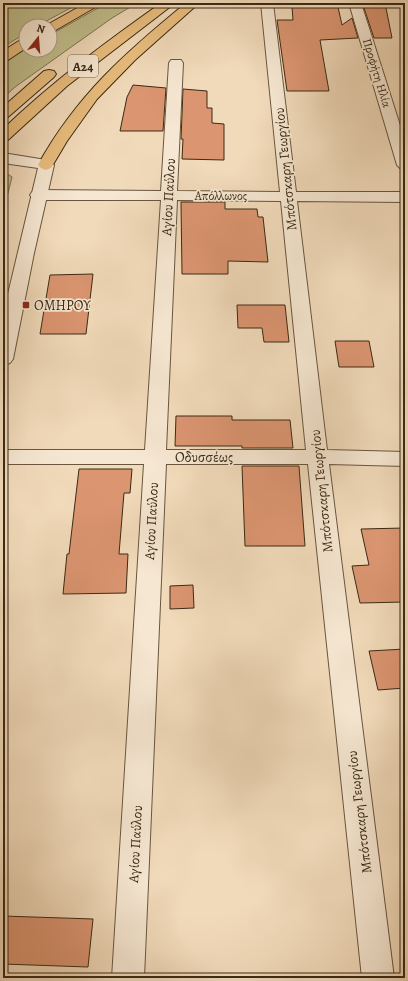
<svg xmlns="http://www.w3.org/2000/svg" width="408" height="981" viewBox="0 0 408 981" font-family="Alegreya,serif">
  <style>
    .green { fill: #c0be8c; stroke: #7d7450 }
    .building { fill: #db9571; stroke: #3a2a14 }
    .lines { fill: none; stroke-linecap: round; stroke-linejoin: round }
    .minor-casing { stroke: #68563e; stroke-width: 2 }
    .tertiary-casing { stroke: #68563e; stroke-width: 2 }
    .motorway-casing { stroke: #3a2a14; stroke-width: 2 }
    .minor { fill: #f6e7d2; fill-rule: evenodd }
    .tertiary { fill: #f6e7d2; fill-rule: evenodd }
    .motorway { fill: #e8bd7d; fill-rule: evenodd }
    .poi-dot { fill: #8f2418; stroke: #f6e7d2; stroke-width: 1.5 }
    .labels { text-anchor: middle; stroke-width: 3.5; stroke-linejoin: round; paint-order: stroke }
    .far-street-label { font-size: 12px; fill: #3a2a14; stroke: #f6e7d2 }
    .shield { fill: #f6e7d2; stroke: #72634d; stroke-width: 1 }
    .shield-label { font-size: 13px; font-weight: bold; fill: #3a2a14 }
    .street-label { font-size: 14px; fill: #3a2a14; stroke: #f6e7d2 }
    .poi-label { font-size: 14px; fill: #3a2a14; stroke: #f6e7d2; text-anchor: start }
  </style>
  <rect width="100%" height="100%" fill="#f1daba"/>
  <filter id="stains"><feTurbulence type="fractalNoise" baseFrequency=".005" numOctaves="4"/><feColorMatrix values="0 0 0 0 .2 0 0 0 0 .09 0 0 0 0 .02 0 0 0 .5 -.17"/></filter>
  <radialGradient id="worn" r=".72"><stop offset=".6" stop-color="#630" stop-opacity="0"/><stop offset="1" stop-color="#630" stop-opacity=".3"/></radialGradient>
  <path class="green" d="M3 3H80L37 26H26V33L3 47Z
    M107 3H137L112 18 15 87 3 98V62L26 49 50 50V35Z
    M3 171 12 177 3 213Z"/>
  <path class="building" d="M371 3H385L392 38H374L364 8Z
    M292 7H338L342 25 352 18 358 38 320 40 329 91H287L277 20H293Z
    M133 85 166 88 163 131H120L127 97Z
    M183 89 207 91V108H212V123L224 124V160L182 159 183 139H181Z
    M181 202H225V209H257L258 217H263L268 262 228 261V274H182Z
    M93 274 86 334H40L50 275Z
    M237 305H285L289 342H264L262 328H238Z
    M335 341H369L374 367H339Z
    M176 416H232V420H290L293 448H242V446H175Z
    M242 466H299L305 546H245Z
    M79 469H132L130 493H124L119 554H128L126 593 63 594 67 554H69Z
    M405 528V602L360 603 352 566 369 565 361 529Z
    M193 585 194 608 170 609V586Z
    M405 649V688L378 690 369 651Z
    M3 916 93 919 88 967 3 964Z"/>
  <g class="lines">
    <defs>
      <path id="minor" d="M261 3H273L296 192H405V202L297 201 327 450 405 452V466L329 464 394 978H362L308 464H166L144 978H112L144 464H3V450H145L161 200H38L32 198 30 195 32 192 38 190 161 191 169 63 171 60H181L183 63 177 191 280 192ZM177 200 281 201 306 450H166Z
        M349 3H361L405 141V170L400 168 397 165Z"/>
      <path id="tertiary" d="M3 153 46 160 51 162 54 165 34 253 13 359 10 363 3 365V315L38 168 3 163Z"/>
      <path id="motorway" d="M86 3H101L99 5 54 31 50 32V26H45Z
        M161 3H175L67 86 8 140 3 141V129C52 82 106 42 161 3Z
        M186 3H199L135 60 97 99 67 141 51 168 46 170 41 168 38 165C77 95 125 53 186 3Z
        M26 38V48L8 60 3 61V51L22 39Z
        M49 70 54 71 56 74 54 77 8 117 3 118V107L44 71Z"/>
    </defs>
    <use href="#minor" class="minor-casing"/>
    <use href="#tertiary" class="tertiary-casing"/>
    <use href="#motorway" class="motorway-casing"/>
    <use href="#minor" class="minor"/>
    <use href="#tertiary" class="tertiary"/>
    <use href="#motorway" class="motorway"/>
  </g>
  <rect class="poi-dot" x="22" y="301" width="8" height="8" rx="2"/>
  <g class="labels">
    <g class="far-street-label">
      <text transform="translate(377 73) rotate(73)" y="4">Προφήτη Ηλία</text>
      <text x="221" y="200">Απόλλωνος</text>
    </g>
    <rect class="shield" x="68" y="55" width="30" height="22" rx="3"/>
    <g class="shield-label">
      <text x="83" y="71">Α24</text>
    </g>
    <g class="street-label">
      <text transform="translate(285 169) rotate(-96)" y="5">Μπότσκαρη Γεωργίου</text>
      <text transform="translate(168 197) rotate(-87)" y="5">Αγίου Παύλου</text>
      <text x="204" y="462">Οδυσσέως</text>
      <text transform="translate(321 491) rotate(-96)" y="5">Μπότσκαρη Γεωργίου</text>
      <text transform="translate(151 521) rotate(-87)" y="5">Αγίου Παύλου</text>
      <text transform="translate(359 812) rotate(-97)" y="5">Μπότσκαρη Γεωργίου</text>
      <text transform="translate(135 844) rotate(-87)" y="5">Αγίου Παύλου</text>
    </g>
    <g class="poi-label">
      <text x="34" y="310">ΟΜΗΡΟΥ</text>
    </g>
  </g>
  <rect width="408" height="981" fill="none" stroke="#f1daba" stroke-width="16"/>
  <rect x="4" y="4" width="400" height="973" fill="none" stroke="#3a2a14" stroke-width="2"/>
  <rect x="8" y="8" width="392" height="965" fill="none" stroke="#3a2a14"/>
  <g transform="translate(38 38) rotate(17)"><circle r="19" fill="#f6e7d2" stroke="#ab9b86"/>
  <path d="M0-3L7 15L0 10L-7 15Z" fill="#8f2418"/>
  <text y="-6" font-size="11" font-weight="bold" text-anchor="middle" fill="#3a2a14">N</text>
  </g>
  <rect width="100%" height="100%" filter="url(#stains)"/>
  <rect width="100%" height="100%" fill="url(#worn)"/>
</svg>
